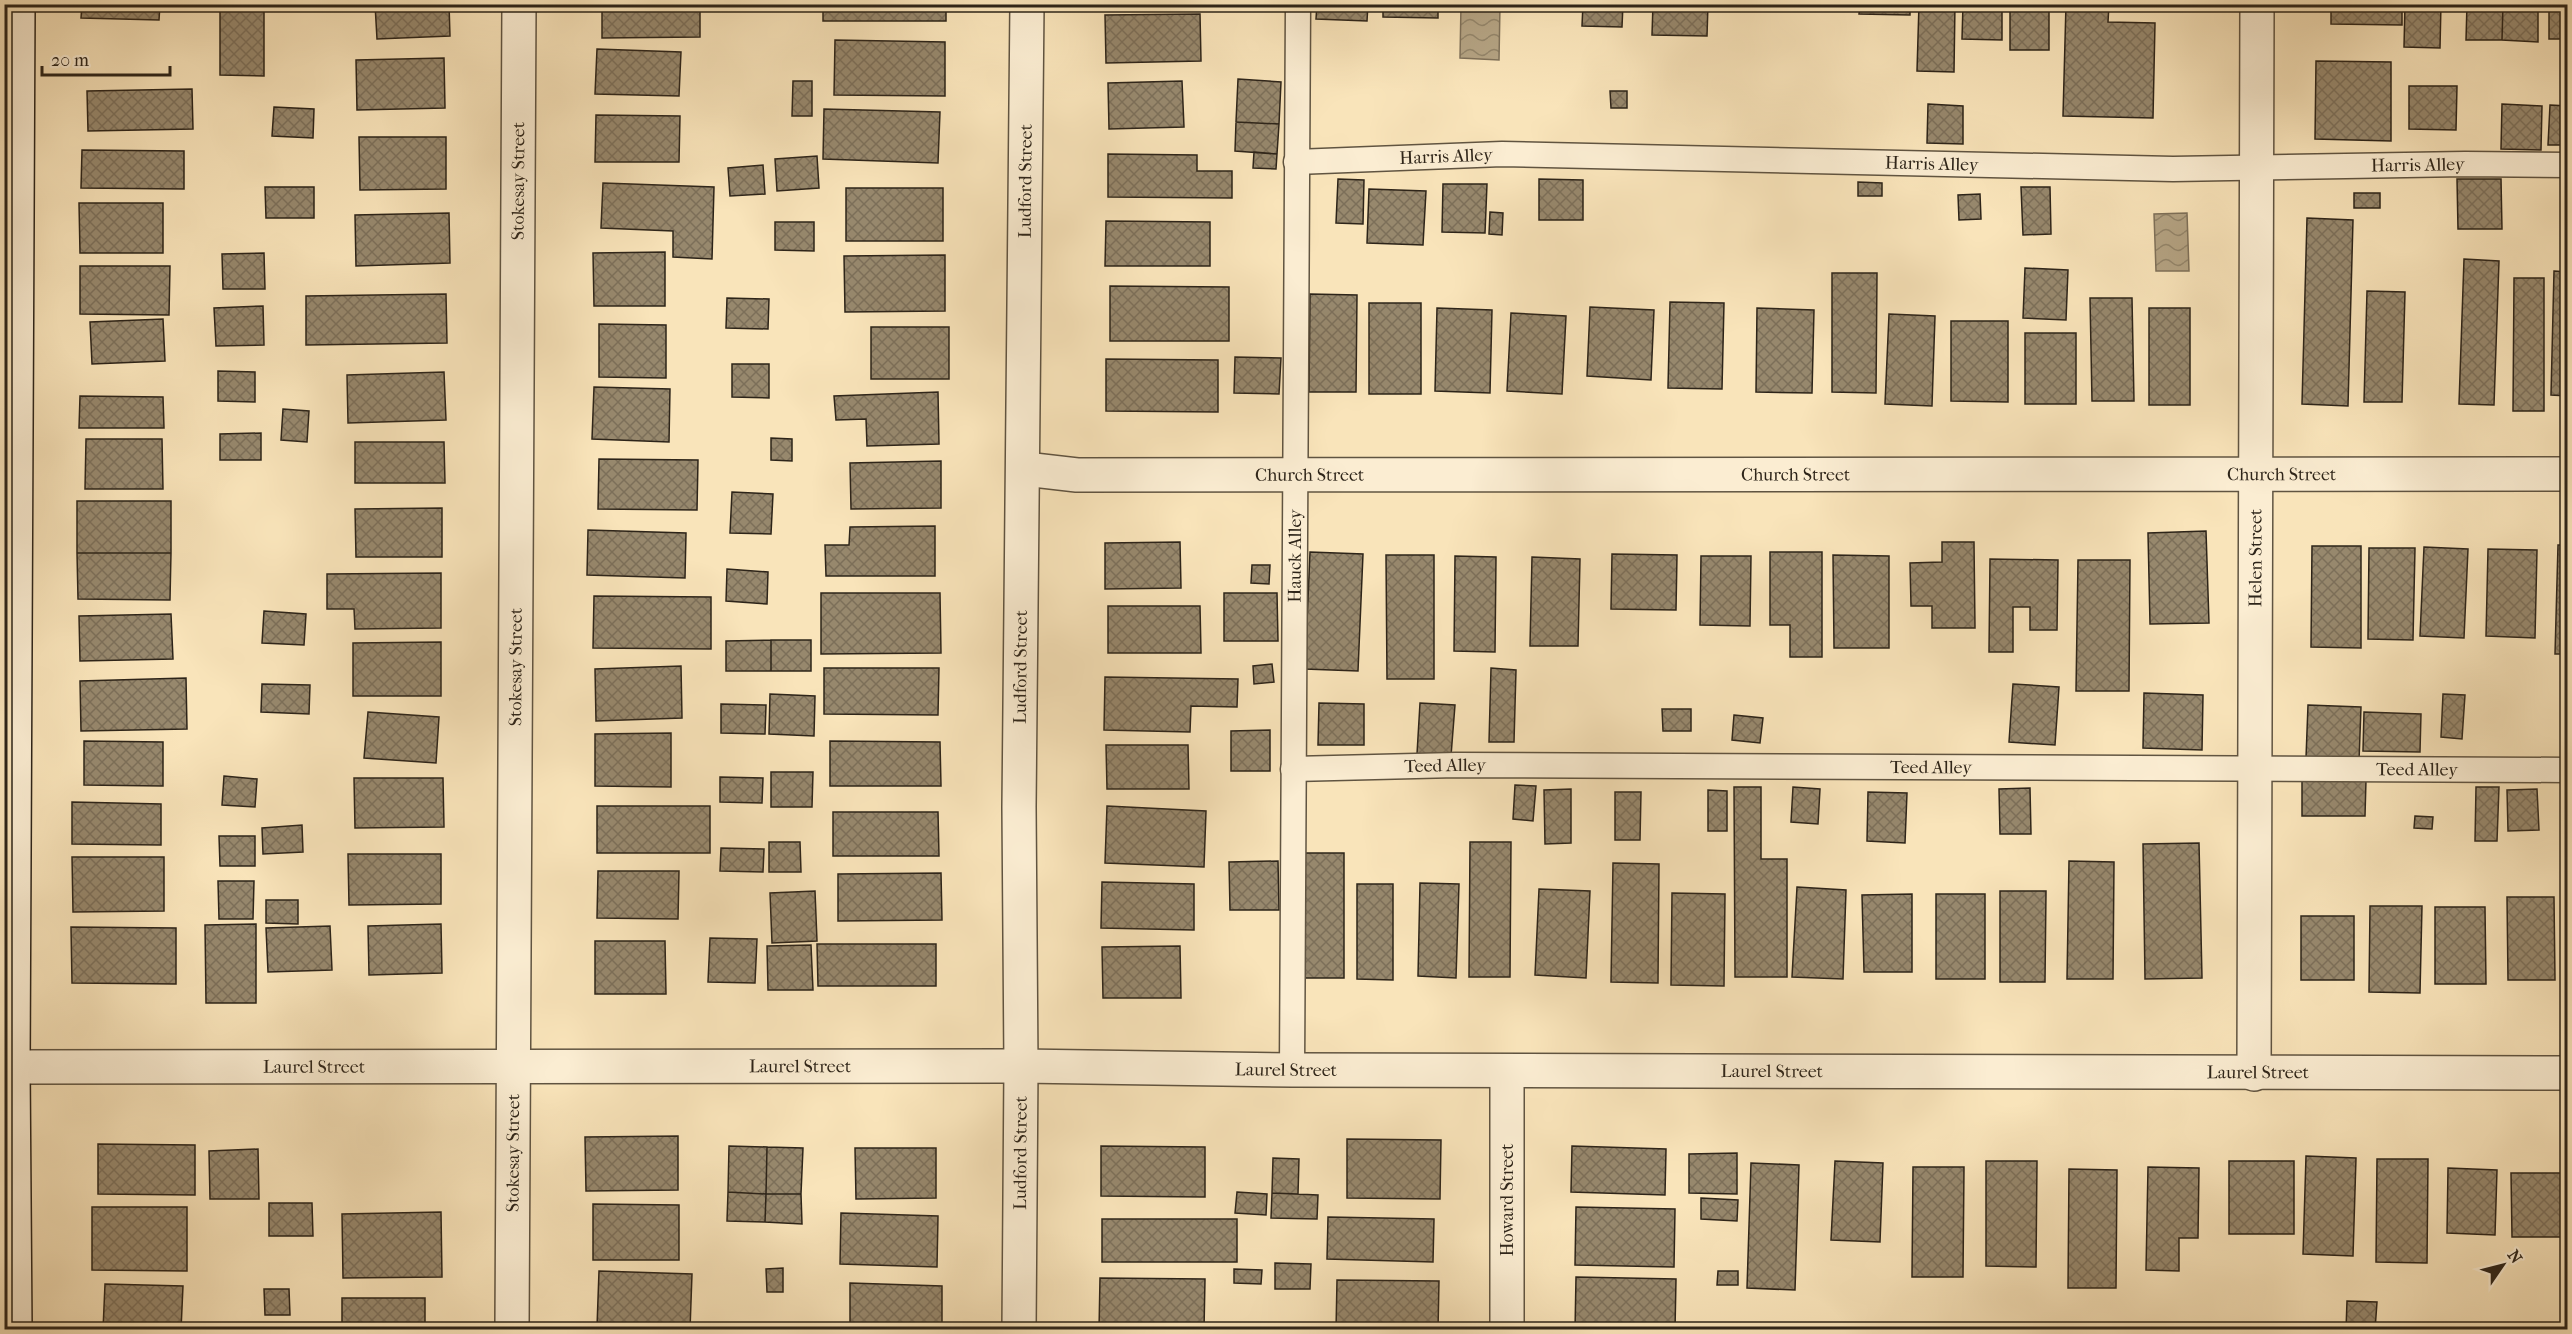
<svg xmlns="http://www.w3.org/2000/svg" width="2572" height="1334" viewBox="0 0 2572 1334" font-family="'IM FELL French Canon',serif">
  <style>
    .water { fill: url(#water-waves); stroke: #7e7059; stroke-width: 1.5 }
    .building { fill: url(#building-cross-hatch); stroke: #2d2419; stroke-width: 1.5 }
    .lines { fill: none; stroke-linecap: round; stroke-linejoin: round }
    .lane-casing { stroke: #605441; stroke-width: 27 }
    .street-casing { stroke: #605441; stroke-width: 36 }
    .secondary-casing { stroke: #2d2419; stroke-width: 36 }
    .lane { stroke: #fbedd2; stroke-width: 24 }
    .street { stroke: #fbedd2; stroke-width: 33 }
    .secondary { stroke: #fbedd2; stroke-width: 33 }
    .labels { text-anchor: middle; stroke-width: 4.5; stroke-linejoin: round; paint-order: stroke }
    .street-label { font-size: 18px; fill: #2d2419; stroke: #fbedd2 }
  </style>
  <defs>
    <pattern id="water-waves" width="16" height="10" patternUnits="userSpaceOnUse" patternTransform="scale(1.5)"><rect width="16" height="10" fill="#b4a383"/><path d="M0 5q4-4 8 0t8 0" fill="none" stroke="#93856a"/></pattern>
    <pattern id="building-cross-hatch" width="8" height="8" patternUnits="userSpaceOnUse" patternTransform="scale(1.5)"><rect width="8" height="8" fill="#97886d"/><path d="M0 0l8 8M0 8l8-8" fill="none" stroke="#7c6f59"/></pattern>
  </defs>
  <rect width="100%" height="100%" fill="#f9e4ba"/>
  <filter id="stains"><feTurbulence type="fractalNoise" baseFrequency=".00333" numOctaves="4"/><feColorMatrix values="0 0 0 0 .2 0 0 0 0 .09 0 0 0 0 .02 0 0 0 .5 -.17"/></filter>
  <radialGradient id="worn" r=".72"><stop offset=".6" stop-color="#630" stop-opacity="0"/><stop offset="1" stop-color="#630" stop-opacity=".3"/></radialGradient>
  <path class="water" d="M1461 5H1500L1499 60 1460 58Z
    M2187 213 2189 271H2156L2154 214Z"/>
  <path class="building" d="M82 4H160L159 20 81 18Z
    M220 4H264V76L220 75Z
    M375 4H449L450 36 377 39Z
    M602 4H700V37L602 38Z
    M823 4H946V21H823Z
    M1317 4H1368L1367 21 1316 19Z
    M1383 4H1438V18L1383 17Z
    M1513 4H1566V10H1513Z
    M1583 4H1623L1622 27 1582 26Z
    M1653 4H1708L1707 36 1652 35Z
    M1860 4H1910V15L1859 14Z
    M1919 4H1955L1954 72 1917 71Z
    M1963 4H2002V40L1962 39Z
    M2010 4H2049V50H2010Z
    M2066 4H2109L2108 22 2155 23 2153 118 2063 116Z
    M2331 4H2402V25L2331 24Z
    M2405 4H2441L2440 48 2404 47Z
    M2467 4H2503L2502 40H2466Z
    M2503 4H2538V42L2502 40Z
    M2549 4H2568V39H2549Z
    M1200 14 1201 61 1106 63 1105 15Z
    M835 40 945 42V96L834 95Z
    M597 49 681 52 679 96 595 94Z
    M444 58 445 108 357 110 356 60Z
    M2316 61 2391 62V141L2315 139Z
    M1238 79 1281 82 1279 124 1236 122Z
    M793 81H812V116H792Z
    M1182 81 1184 127 1109 129 1108 83Z
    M2409 86H2457L2456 130 2409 129Z
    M192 89 193 129 88 131 87 91Z
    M1610 91H1627V108H1611Z
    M1928 104 1963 106V144L1927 143Z
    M2502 104 2542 106 2541 150 2501 149Z
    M2550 105 2568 106V145H2548Z
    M274 107 314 109 313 138 272 136Z
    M824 109 940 112 938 163 823 159Z
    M596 115 680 116 679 162H595Z
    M1236 122 1279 124 1277 154 1235 151Z
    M359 137H446V189L360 190Z
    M82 150 184 151V189L81 188Z
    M1254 152 1277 154 1276 169 1253 168Z
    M1108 154 1197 155V171H1232V198L1108 197Z
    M817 156 819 188 777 191 775 159Z
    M763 165 765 194 730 196 728 168Z
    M1338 179 1364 180 1363 224 1336 223Z
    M1539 179 1583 180V220H1539Z
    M2457 179H2501L2502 229H2458Z
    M1858 182 1882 183V196H1858Z
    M603 183 714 187 712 259 673 257V231L601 228Z
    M1443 184H1487L1485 233 1442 232Z
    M265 187H314V218H266Z
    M2021 187H2050L2051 234 2023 235Z
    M846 188H943V241H846Z
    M1369 189 1426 191 1423 245 1367 243Z
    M2354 193H2380V208H2354Z
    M1980 194 1981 219 1959 220 1958 195Z
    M79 203H163V253H80Z
    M1490 212 1503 213 1502 235 1489 234Z
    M449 213 450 263 356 266 355 215Z
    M2307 218 2353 220 2348 406 2302 404Z
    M1106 221 1210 222V266H1105Z
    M775 222H814V251L775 250Z
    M665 252V306H594L593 253Z
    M264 253 265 289H223L222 254Z
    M945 255V311L845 312 844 256Z
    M2464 259 2499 261 2494 405 2459 404Z
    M80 266H170L169 315 80 314Z
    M2025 268 2068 270 2066 320 2023 318Z
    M2554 271 2568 272V396L2551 395Z
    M1832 273H1877L1876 393 1832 392Z
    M2514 278H2544V411H2513Z
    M1110 286 1229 287V341H1110Z
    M2367 291 2405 292 2402 402H2364Z
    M446 294 447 343 306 345V296Z
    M1310 294 1357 295 1356 392H1309Z
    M727 298 769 299 768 329 726 328Z
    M2090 298H2132L2134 401H2092Z
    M1670 302 1724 303 1722 389 1668 388Z
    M1369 303H1421V394H1369Z
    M263 306 264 345 216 346 214 308Z
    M1590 307 1654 310 1651 380 1587 376Z
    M1437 308 1492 310 1490 393 1435 391Z
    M1757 308 1814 310 1812 393 1756 392Z
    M2149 308H2190V405H2149Z
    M1511 313 1566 316 1562 394 1507 391Z
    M1889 314 1935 316 1932 406 1885 404Z
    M163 319 165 361 92 364 90 322Z
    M1951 321H2008V402L1951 401Z
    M599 324 666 325V378L599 377Z
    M871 327H949V379H871Z
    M2025 333H2076V404H2025Z
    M1235 357 1281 358 1279 394 1234 393Z
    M1106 359 1218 360V412L1106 411Z
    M732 364H769V398L732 397Z
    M218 371 255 372V402L218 401Z
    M444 372 446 420 348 423 347 375Z
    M594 387 670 389 669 442 592 439Z
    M938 392 939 444 867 446 866 419 836 420 834 396Z
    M80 396 163 397 164 428H79Z
    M283 409 309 411 307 442 281 440Z
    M261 433V460H220V434Z
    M771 438 792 439V461L771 460Z
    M86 439H162L163 489H85Z
    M355 442H444L445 483H355Z
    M599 459 698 460 697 510 598 509Z
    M941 461V508L851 509 850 463Z
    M732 492 773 494 771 534 730 533Z
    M77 501H171V553H77Z
    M442 508V557H356L355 509Z
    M935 526V576H826L825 545H849L850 527Z
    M588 530 686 533 685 578 587 575Z
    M2206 531 2209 623 2150 624 2148 533Z
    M1180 542 1181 588 1105 589V543Z
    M1942 542H1974L1975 628H1932V606H1911L1910 563 1942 562Z
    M2558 545H2568V654H2555Z
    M2312 546H2361V648L2311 647Z
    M2424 547 2468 549 2464 638 2420 636Z
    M2369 548H2415L2413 640 2368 639Z
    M2488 549 2537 550 2535 638 2486 636Z
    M1310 552 1363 554 1358 671 1305 669Z
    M1770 552H1822V657H1790V625H1770Z
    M77 553H171L170 600 78 599Z
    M1612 554 1677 555 1676 610 1611 609Z
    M1386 555H1434V679H1387Z
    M1833 555 1889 556V648H1834Z
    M1455 556 1496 557 1495 652 1454 651Z
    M1701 556H1751L1750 626 1700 625Z
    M1532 557 1580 559 1578 646H1530Z
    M1990 559 2058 560 2057 630H2030V607H2013V652H1989Z
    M2078 560H2130L2129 691H2076Z
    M1252 565H1270L1269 584 1251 583Z
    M727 569 768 572 767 604 726 601Z
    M441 573V628L355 629 354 609H327V574Z
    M821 593H940L941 653 821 654Z
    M1224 593H1277L1278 641H1224Z
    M594 596 711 597V649L593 648Z
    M1108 606H1200L1201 653H1108Z
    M264 611 306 614 304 645 262 643Z
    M171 614 173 659 80 661 79 616Z
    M771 640V671H726V641Z
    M771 640H811V671H771Z
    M441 642V696H353V643Z
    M1272 664 1274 682 1254 684 1253 666Z
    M681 666 682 718 596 721 595 669Z
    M824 668H939L938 715 824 714Z
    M1491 668 1516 670 1514 742H1489Z
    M1105 677 1238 679 1237 707 1191 706 1190 732 1104 730Z
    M186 678 187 729 81 731 80 681Z
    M262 684 310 685 309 714 261 712Z
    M2013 684 2059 687 2055 745 2009 742Z
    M2144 693 2203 695 2202 750 2143 748Z
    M770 694 815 696 814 736 769 734Z
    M2443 694 2465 695 2462 739 2441 737Z
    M1319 703 1364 704V745H1318Z
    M1420 703 1455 705 1451 756 1417 754Z
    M721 704 766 705 765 734 721 733Z
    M2308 705 2361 707 2359 761 2306 758Z
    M1662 709H1691V731H1663Z
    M368 712 439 717 436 763 364 758Z
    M2364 712 2421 714 2420 752 2363 751Z
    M1734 715 1763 718 1760 743 1732 740Z
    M1270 730V771H1231V731Z
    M671 733V787L595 786V734Z
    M84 741 163 742V786L84 785Z
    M830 741 940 742 941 786H830Z
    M1106 745H1188L1189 789H1107Z
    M771 772H813L812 807H771Z
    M224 776 257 779 255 807 222 805Z
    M720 777 763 778 762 803 720 802Z
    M354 778H443L444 827 355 828Z
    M2302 779 2366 780 2365 816H2302Z
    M1515 785 1536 786 1533 821 1513 819Z
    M1734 787H1761V859H1787V977H1735Z
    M1793 787 1820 789 1818 824 1791 822Z
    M2476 787H2499L2497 841H2475Z
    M2030 788 2031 834H2000L1999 789Z
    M1571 789V843L1545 844 1544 790Z
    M2537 789 2539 830 2508 831 2507 790Z
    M1708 790 1727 791V831H1708Z
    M1615 792H1641L1640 840H1615Z
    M1868 792 1907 793 1905 843 1867 841Z
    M72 802 161 804V845L72 844Z
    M597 806H710V853H597Z
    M1107 806 1206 811 1204 867 1105 863Z
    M833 812H938L939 856H833Z
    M2415 816 2433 817 2432 829 2414 828Z
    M302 825 303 852 263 854 262 828Z
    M219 836H255V866H220Z
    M769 842H800L801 872H769Z
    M1470 842H1511L1510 977H1469Z
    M2199 843 2202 978 2145 979 2143 844Z
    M721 848 764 849 763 872 720 871Z
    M1305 853H1344V978H1304Z
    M348 854H441V904L349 905Z
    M72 857H164V911L73 912Z
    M1278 861 1279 910H1230L1229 862Z
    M2069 861 2114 862 2113 979H2067Z
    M1613 863 1659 864 1658 983 1611 982Z
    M598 871H679L678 919 597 918Z
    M941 873 942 920 838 921V874Z
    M218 881H254L253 919H219Z
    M1102 882 1194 884V930L1101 928Z
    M1420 883 1459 884 1456 978 1418 976Z
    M1357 884H1393V980L1357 979Z
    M1797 887 1846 890 1843 979 1792 977Z
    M1539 889 1590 891 1586 978 1535 975Z
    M815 891 817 941 772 943 770 893Z
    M2000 891H2046L2045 982H2000Z
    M1672 893 1725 894 1724 986 1671 985Z
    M1912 894V972H1864L1862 895Z
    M1936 894H1985V979H1936Z
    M2507 897H2554L2555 980H2508Z
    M266 900H298V924L266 923Z
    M2564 903H2568V991H2565Z
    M2370 906H2422L2420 993 2369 992Z
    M2435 907H2485L2486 984H2435Z
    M2301 916H2354V980H2301Z
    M256 924V1003H206L205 925Z
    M441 924 442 973 369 975 368 926Z
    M330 926 332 970 268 972 266 928Z
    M71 927 176 928V984L72 983Z
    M710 938 757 939 755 983 708 982Z
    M595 941H665L666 994H595Z
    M817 944H936V986H818Z
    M811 945 813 990H768L767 946Z
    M1180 946 1181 998H1103L1102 947Z
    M678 1136V1190L586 1191 585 1137Z
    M1347 1139 1441 1140 1440 1199 1347 1198Z
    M98 1144 195 1145V1195L98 1194Z
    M729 1146 767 1147 766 1194 728 1192Z
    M1101 1146 1205 1147V1197L1101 1196Z
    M1572 1146 1666 1149 1665 1195 1571 1192Z
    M767 1147 803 1148 801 1194H766Z
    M855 1148H936V1198L856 1199Z
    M258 1149 259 1199H210L209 1151Z
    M1737 1153V1194L1689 1193V1154Z
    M2306 1156 2356 1158 2353 1256 2303 1254Z
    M1273 1158 1299 1159 1298 1194 1272 1193Z
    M2377 1159H2428L2427 1263 2376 1262Z
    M1835 1161 1883 1163 1880 1242 1831 1240Z
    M1986 1161H2037L2036 1267 1986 1266Z
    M2229 1161H2294V1234H2229Z
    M1751 1163 1799 1165 1795 1290 1747 1288Z
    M1913 1167H1964L1963 1277H1912Z
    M2148 1167 2199 1168 2198 1238H2179V1271L2146 1270Z
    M2448 1168 2497 1170 2495 1235 2447 1233Z
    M2069 1169 2117 1170 2116 1288H2068Z
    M2511 1173H2562V1237H2512Z
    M728 1192 766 1194 765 1222 727 1221Z
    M1237 1192 1267 1194 1266 1215 1235 1213Z
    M1272 1193 1318 1195 1317 1219 1271 1218Z
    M766 1194H801L802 1224 765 1222Z
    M1701 1198 1738 1200 1737 1221 1701 1219Z
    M269 1203H312L313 1236H269Z
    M593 1204 679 1205V1260H593Z
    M92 1207H187V1271L92 1270Z
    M1576 1207 1675 1209 1674 1267 1575 1265Z
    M441 1212 442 1277 343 1278 342 1214Z
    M841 1213 938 1216 937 1267 840 1264Z
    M1328 1217 1434 1219 1433 1262 1327 1259Z
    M1102 1219H1237V1262H1102Z
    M1275 1263 1311 1264 1310 1289H1275Z
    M783 1268V1292H767L766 1269Z
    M1234 1269 1262 1270 1261 1284 1234 1283Z
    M599 1271 692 1274 690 1330 597 1327Z
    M1718 1271H1738V1285H1717Z
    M1576 1277 1676 1279 1675 1330H1575Z
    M1100 1278 1205 1279 1204 1330H1099Z
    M1337 1280 1439 1281 1438 1330H1336Z
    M850 1283 942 1286V1330H850Z
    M105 1284 183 1286 181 1330H103Z
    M264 1289H289L290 1315H265Z
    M342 1298H425V1330H342Z
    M2347 1301 2377 1302 2375 1330H2346Z
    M765 1324V1330H726V1325Z
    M2400 1326 2417 1327V1330H2400Z
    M220 1328H267V1330H220Z"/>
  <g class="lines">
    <defs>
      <g id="lane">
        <path id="s1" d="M1296 162 1502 154 2173 169 2465 164 2568 165"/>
        <path id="s2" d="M1293 769 1456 765 2568 770"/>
        <path id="s3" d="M1292 1070 1298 4"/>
      </g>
      <g id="street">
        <path id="s4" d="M1025 469 1077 475 2568 474"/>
        <path id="s5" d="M4 1067 1021 1066 1292 1070 2568 1073"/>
        <path d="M1507 1071V1330"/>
        <path id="s6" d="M2254 1074 2257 4"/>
        <path id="s7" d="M512 1330 519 4"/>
        <path id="s8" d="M1019 1330 1021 1066 1019 807 1027 4"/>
      </g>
      <path id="secondary" d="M15 1330 13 1067 18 4"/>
    </defs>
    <use href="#lane" class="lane-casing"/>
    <use href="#street" class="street-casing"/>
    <use href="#secondary" class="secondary-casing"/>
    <use href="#lane" class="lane"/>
    <use href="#street" class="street"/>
    <use href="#secondary" class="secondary"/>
  </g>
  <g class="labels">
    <g class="street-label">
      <text dy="6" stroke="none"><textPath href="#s1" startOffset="150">Harris Alley</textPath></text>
      <text dy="6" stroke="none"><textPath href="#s1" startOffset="636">Harris Alley</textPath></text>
      <text dy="6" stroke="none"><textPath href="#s1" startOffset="1122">Harris Alley</textPath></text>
      <text dy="6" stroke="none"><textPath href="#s7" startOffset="1149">Stokesay Street</textPath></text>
      <text dy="6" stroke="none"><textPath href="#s8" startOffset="1149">Ludford Street</textPath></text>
      <text dy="6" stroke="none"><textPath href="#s4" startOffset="1257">Church Street</textPath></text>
      <text dy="6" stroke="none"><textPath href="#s4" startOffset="771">Church Street</textPath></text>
      <text dy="6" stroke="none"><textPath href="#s4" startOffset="285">Church Street</textPath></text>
      <text dy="6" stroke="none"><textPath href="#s3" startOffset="514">Hauck Alley</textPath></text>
      <text dy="6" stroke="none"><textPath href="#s6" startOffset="516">Helen Street</textPath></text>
      <text dy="6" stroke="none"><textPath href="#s7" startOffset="663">Stokesay Street</textPath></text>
      <text dy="6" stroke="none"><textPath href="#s8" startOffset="663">Ludford Street</textPath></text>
      <text dy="6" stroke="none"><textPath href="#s2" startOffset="152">Teed Alley</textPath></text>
      <text dy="6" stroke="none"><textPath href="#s2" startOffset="638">Teed Alley</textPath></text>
      <text dy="6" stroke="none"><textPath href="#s2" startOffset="1124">Teed Alley</textPath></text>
      <text dy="6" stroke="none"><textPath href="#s5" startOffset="310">Laurel Street</textPath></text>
      <text dy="6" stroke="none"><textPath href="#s5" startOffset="796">Laurel Street</textPath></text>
      <text dy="6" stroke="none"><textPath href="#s5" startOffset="1282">Laurel Street</textPath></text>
      <text dy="6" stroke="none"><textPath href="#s5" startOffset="1768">Laurel Street</textPath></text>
      <text dy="6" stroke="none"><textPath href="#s5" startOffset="2254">Laurel Street</textPath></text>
      <text dy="6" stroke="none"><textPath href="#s7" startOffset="177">Stokesay Street</textPath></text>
      <text dy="6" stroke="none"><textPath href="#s8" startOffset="177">Ludford Street</textPath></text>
      <text transform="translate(1507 1200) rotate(-90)" y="6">Howard Street</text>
    </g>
  </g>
  <rect width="2572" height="1334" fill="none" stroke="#f9e4ba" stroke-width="24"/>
  <rect x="6" y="6" width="2560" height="1322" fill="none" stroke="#2d2419" stroke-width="3"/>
  <rect x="12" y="12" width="2548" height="1310" fill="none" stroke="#2d2419" stroke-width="1.5"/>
  <g transform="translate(2503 1265) rotate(55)" stroke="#fbedd2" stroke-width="4.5" paint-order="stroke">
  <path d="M0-4.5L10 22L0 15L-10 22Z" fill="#2d2419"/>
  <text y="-9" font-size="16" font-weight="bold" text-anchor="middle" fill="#2d2419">N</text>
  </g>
  <path d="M42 66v9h128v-9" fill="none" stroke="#2d2419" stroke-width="3"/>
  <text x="51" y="66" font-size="18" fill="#2d2419" stroke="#fbedd2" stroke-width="4.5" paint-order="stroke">20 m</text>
  <rect width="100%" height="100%" filter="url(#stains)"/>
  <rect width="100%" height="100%" fill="url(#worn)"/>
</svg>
